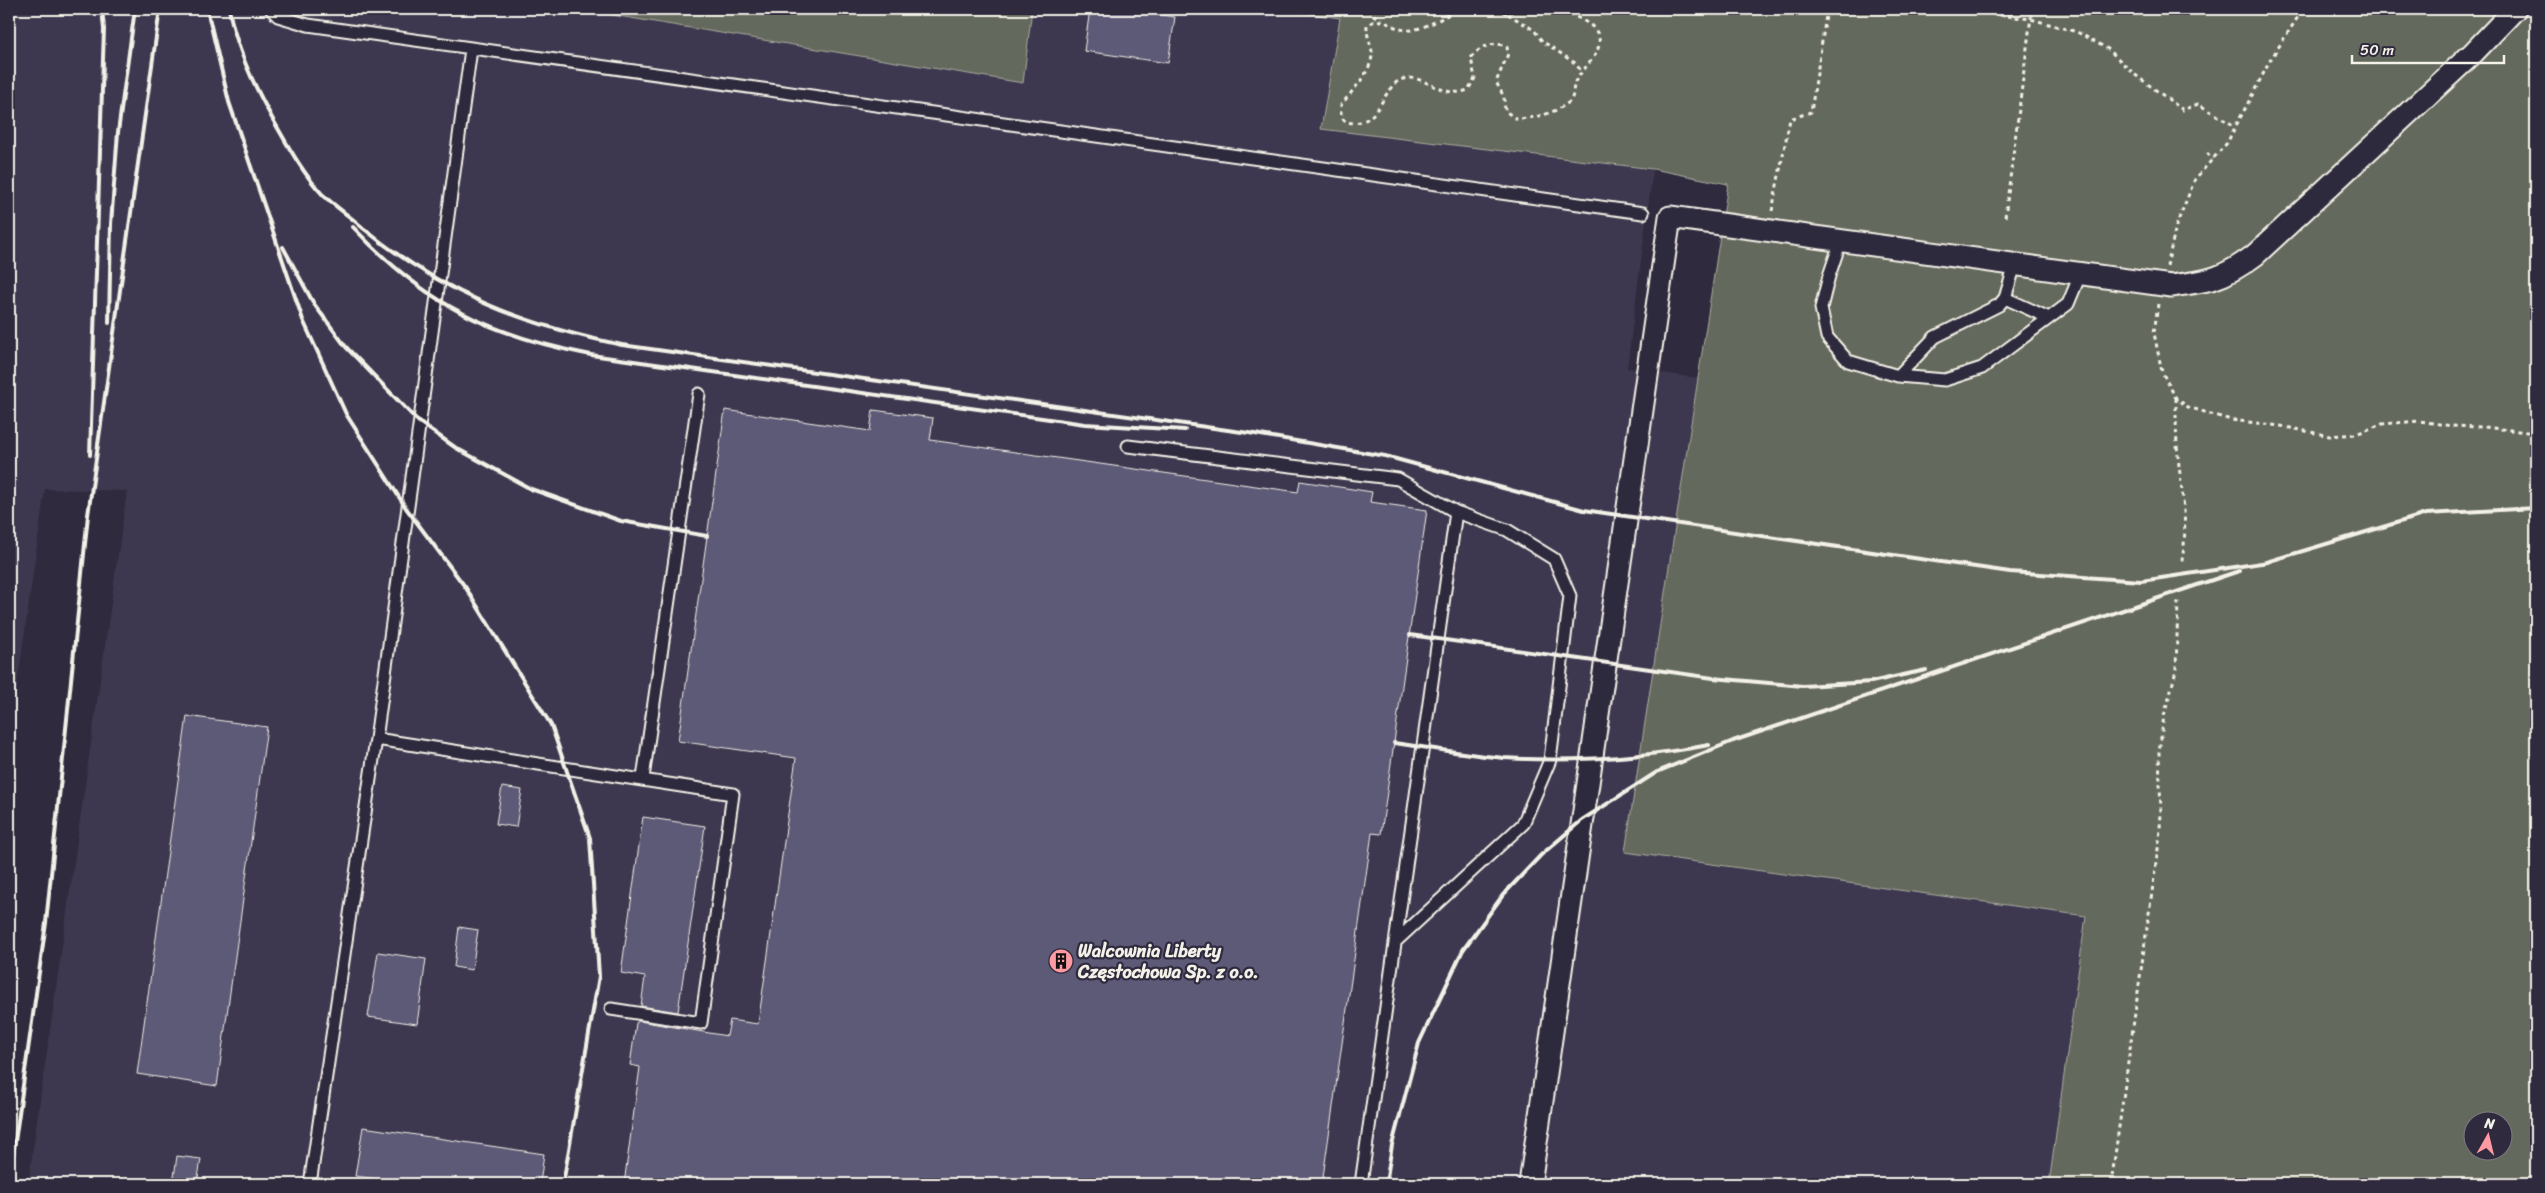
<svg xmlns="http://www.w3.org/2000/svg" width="2545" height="1193" viewBox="0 0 2545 1193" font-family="Sriracha,sans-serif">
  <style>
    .built { fill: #3d384f }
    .green { fill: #64695b; stroke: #acada2; fill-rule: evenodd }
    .building { fill: #5d5a78; stroke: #f4f1e8 }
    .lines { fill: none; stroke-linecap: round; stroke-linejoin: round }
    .service-casing { stroke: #f4f1e8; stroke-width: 15 }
    .minor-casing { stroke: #f4f1e8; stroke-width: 25 }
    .path { stroke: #f4f1e8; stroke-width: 3; stroke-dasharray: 4 4; stroke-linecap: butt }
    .service { stroke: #2f2a3d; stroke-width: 11 }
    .minor { stroke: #2f2a3d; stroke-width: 21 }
    .rail { stroke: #f4f1e8; stroke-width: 4 }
    .labels { text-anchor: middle; stroke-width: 4.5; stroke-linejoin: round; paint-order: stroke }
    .poi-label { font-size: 18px; font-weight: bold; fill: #f4f1e8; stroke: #2f2a3d; text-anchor: start }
  </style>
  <rect width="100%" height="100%" fill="#2f2a3d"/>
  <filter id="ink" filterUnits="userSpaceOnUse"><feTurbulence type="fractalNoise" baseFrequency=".02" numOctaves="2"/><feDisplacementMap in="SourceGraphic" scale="10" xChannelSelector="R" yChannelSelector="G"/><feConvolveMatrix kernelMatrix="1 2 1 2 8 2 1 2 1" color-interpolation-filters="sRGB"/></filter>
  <g filter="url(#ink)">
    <path class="built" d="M9 9H576L1023 83 1032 9H1274L1340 18 1321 129 1653 169 1627 368 2235 454 2081 1184H28L127 491 45 489 9 743Z"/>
    <path class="green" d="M576 9H1032L1023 83Z
      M1274 9H2536V1184H2049L2086 916 1625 852 1728 184 1653 169 1321 129 1340 18ZM2472 1120H2502V1150H2472Z"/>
    <path class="building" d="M1090 9H1121L1175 17 1168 63 1084 51Z
      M725 410 870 431 873 410 933 418 930 440 1298 492 1300 481 1372 492 1370 502 1427 510 1381 834 1372 833 1322 1184H624L640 1067 630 1065 636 1023 639 1021 727 1036 730 1020 758 1024 796 758 678 741Z
      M187 716 267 727 217 1086 137 1074Z
      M502 787 522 790 516 827 496 824Z
      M643 817 705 826 678 1012 641 1006 645 977 621 973Z
      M459 927 478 930 472 970 454 967Z
      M378 952 426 959 417 1024 368 1017Z
      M363 1127 544 1154 540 1184H412L355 1176Z
      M177 1156 201 1159 197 1184H173Z"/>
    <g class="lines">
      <defs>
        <path id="service" d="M271 9 278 16 308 25 1643 213
          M1841 240 1829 276 1821 308 1827 337 1848 361 1898 376 1945 380 1982 368 2068 304 2080 275
          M2005 298 2049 318
          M1898 376 1935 337 1999 305 2005 298 2015 265
          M1128 446 1398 479 1456 512 1507 530 1554 559 1570 596 1550 760 1523 824 1395 942
          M376 739 733 794 701 1023 611 1009
          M643 778 699 394
          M310 1184 376 739 471 49
          M1361 1184 1456 512"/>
        <path id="minor" d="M1530 1184 1670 217 2171 286C2210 281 2223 279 2255 255L2473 53 2515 9"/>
      </defs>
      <use href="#service" class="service-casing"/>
      <use href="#minor" class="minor-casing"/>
      <path class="path" d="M1369 9 1371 14 1381 19
        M1455 9C1447 17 1418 32 1406 30 1389 28 1383 14 1367 25 1366 38 1373 46 1372 56 1370 73 1352 91 1341 105V117L1346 122C1382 129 1381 85 1403 79 1425 73 1442 100 1468 90L1475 78 1471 58C1479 47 1494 40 1507 47L1508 54 1496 82 1504 97 1505 111 1517 119C1535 118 1553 114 1568 103 1575 98 1572 89 1575 82 1582 68 1605 52 1598 35 1593 21 1574 19 1566 9
        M1496 9 1508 14 1516 9
        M1952 9 2031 19 2077 32 2108 49 2134 74 2183 110 2198 104 2235 126
        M1508 14 1534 30 1542 41 1575 63 1582 72
        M2207 153 2213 159
        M1772 211 1790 119 1811 112 1827 9
        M2005 217 2032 9
        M2167 266 2176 226 2195 179 2227 143 2271 59 2303 9
        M2158 304 2154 333 2162 372 2176 398 2188 407 2231 420 2281 426 2330 436 2356 434 2382 424 2420 421 2452 426 2484 427 2536 433
        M2176 398C2176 414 2176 430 2177 445 2180 486 2190 524 2181 565
        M2111 1184 2159 842 2161 814 2159 752 2164 716 2176 671 2178 601"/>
      <use href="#service" class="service"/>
      <use href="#minor" class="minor"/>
      <path class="rail" d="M207 9 229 102 303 320 346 414 406 508 466 588 551 725 590 838 599 976 563 1184
        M229 9C236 47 253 84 272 118 287 144 301 171 322 194 334 206 350 216 363 228 442 293 523 325 622 345L1249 433 1385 456 1584 510 2010 572 2141 581 2268 562
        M353 227C425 304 489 335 591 355L1085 424 1185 430
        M283 247 314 304 346 347 418 421 456 448 531 489 621 521 707 536
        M109 323 111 224 118 132 135 9
        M90 455 104 29 102 9
        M2263 563 2426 514 2536 508
        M1410 635 1713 678 1803 686 1871 682 1926 670
        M1394 743C1431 748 1467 755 1504 758 1573 762 1641 758 1709 745
        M9 1184 46 923 88 515 160 9
        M1386 1184 1392 1145 1419 1043 1463 950 1503 895 1541 855 1582 820 1657 772 1733 741 2239 571"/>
    </g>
  </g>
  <defs>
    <symbol id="building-disc" viewBox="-11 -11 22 22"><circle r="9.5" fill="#ff9aa2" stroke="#2f2a3d"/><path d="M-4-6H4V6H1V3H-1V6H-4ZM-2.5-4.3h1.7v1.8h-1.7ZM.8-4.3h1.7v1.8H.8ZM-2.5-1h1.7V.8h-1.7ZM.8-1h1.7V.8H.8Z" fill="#111"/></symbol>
  </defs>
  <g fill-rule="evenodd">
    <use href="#building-disc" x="1047" y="947" width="28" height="28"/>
  </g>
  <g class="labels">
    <g class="poi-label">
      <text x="1078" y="957">Walcownia Liberty<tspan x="1078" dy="21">Częstochowa Sp. z o.o.</tspan></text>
    </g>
  </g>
  <rect width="2545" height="1193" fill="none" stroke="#2f2a3d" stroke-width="30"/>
  <rect x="15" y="15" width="2515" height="1163" fill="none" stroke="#f4f1e8" stroke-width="2" filter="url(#ink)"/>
  <g transform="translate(2488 1136) rotate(8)"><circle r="24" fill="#2f2a3d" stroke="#7e7a81"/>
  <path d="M0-4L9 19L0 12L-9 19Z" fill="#ff9aa2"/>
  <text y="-8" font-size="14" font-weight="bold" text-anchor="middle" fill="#f4f1e8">N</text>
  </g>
  <path d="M2352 55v8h152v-8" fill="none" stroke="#f4f1e8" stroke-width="2.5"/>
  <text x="2360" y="55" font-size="15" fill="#f4f1e8" stroke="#2f2a3d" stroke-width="4" paint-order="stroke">50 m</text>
</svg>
